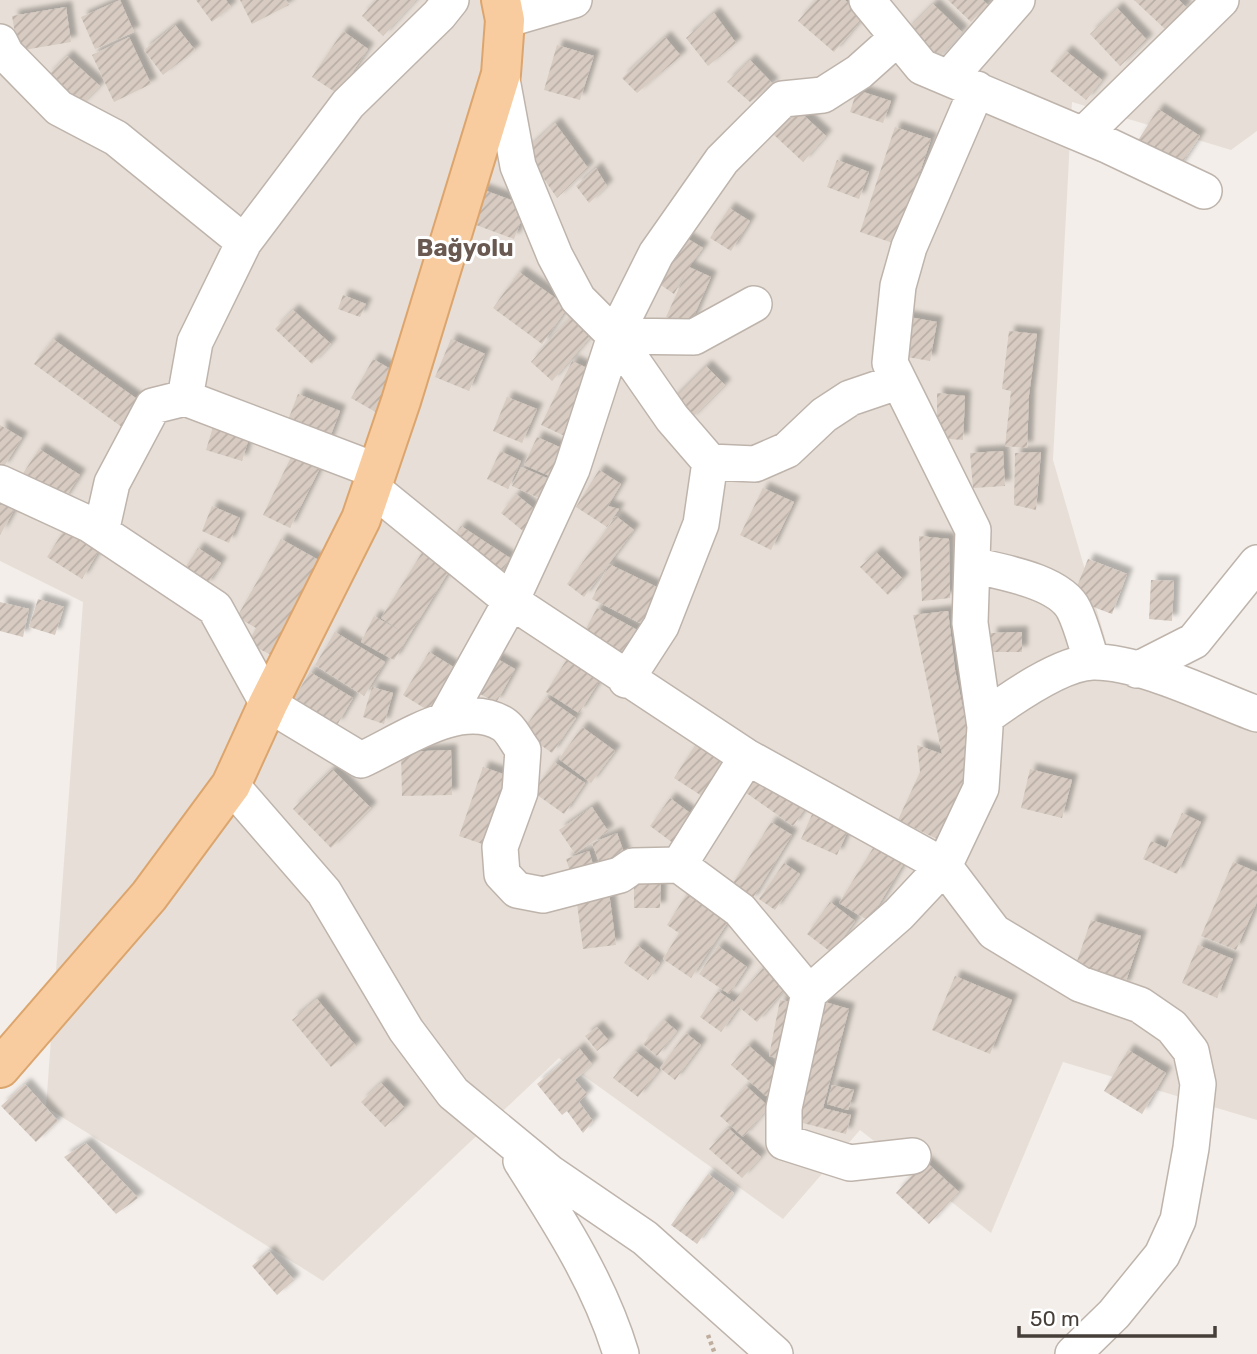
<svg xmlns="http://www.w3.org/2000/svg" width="1257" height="1354" viewBox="0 0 1257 1354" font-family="Rubik,sans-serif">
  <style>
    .residential { fill: #e7dfd7 }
    .building { fill: url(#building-hatch); filter: url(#shadow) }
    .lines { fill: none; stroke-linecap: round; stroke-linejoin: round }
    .minor-casing { stroke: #beb4ac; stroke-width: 38 }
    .major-casing { stroke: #dca56e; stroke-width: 42 }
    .path { stroke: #bfad9e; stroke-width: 4.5; stroke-dasharray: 3.5 3.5; stroke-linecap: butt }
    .minor { stroke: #fff; stroke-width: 35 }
    .major { stroke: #f8cc9e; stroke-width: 38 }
    .labels { text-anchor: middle; stroke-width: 6; stroke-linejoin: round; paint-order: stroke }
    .quarter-label { font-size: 24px; font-weight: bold; fill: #695950; stroke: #fff }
  </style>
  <defs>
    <pattern id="building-hatch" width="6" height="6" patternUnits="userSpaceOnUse" patternTransform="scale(1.75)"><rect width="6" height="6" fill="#d7cbc2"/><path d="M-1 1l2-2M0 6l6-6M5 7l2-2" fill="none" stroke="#baafa7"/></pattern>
    <filter id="shadow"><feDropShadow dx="6" dy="-6" stdDeviation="2" flood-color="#0004"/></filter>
  </defs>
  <rect width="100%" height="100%" fill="#f3eee9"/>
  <path class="residential" d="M0 0H1257V131L1231 150 1072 102 1053 460 1107 645 1257 700V1120L1063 1062 991 1233 860 1130 783 1219 559 1058 323 1281 46 1107 83 602 0 561Z"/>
  <path class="building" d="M120 0 134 32 95 49 81 17Z
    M196 0H226L231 7 212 22Z
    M240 0H286L289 5 252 24Z
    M376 0H416L383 36 362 16Z
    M816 0H845L864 17 834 52 798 21Z
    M948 0H983L988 5 971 22Z
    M1134 0H1179L1186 7 1165 29Z
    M933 4 962 32 936 60 906 31Z
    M66 7 71 42 18 51 12 16Z
    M1117 8 1147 40 1120 66 1090 34Z
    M714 13 736 43 708 66 686 38Z
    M175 25 195 50 163 75 144 50Z
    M343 31 368 49 338 94 312 77Z
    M129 37 151 84 114 102 92 55Z
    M665 37 681 56 637 93 622 78Z
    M557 45 594 56 580 100 544 90Z
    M1066 51 1102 80 1086 100 1050 71Z
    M67 56 100 86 79 107 47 77Z
    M750 60 773 84 750 102 727 82Z
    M857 90 891 101 883 123 850 112Z
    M797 109 826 136 803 162 774 135Z
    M1158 109 1200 136 1178 169 1137 142Z
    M555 123 588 168 557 198 525 151Z
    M895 127 931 139 896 244 860 232Z
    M837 160 869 172 859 199 827 187Z
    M596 168 607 186 589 203 576 186Z
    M481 189 527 206 514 239 468 222Z
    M729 208 750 221 731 251 710 238Z
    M683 236 703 248 689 267 711 277 689 327 666 317 686 273 674 294 655 281Z
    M519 272 568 307 542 344 493 308Z
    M343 295 366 304 360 317 338 309Z
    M293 310 331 344 312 364 275 329Z
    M571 316 592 335 552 381 531 362Z
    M903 316 937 322 930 361 896 355Z
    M1009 331 1037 334 1029 395 1027 448 1005 446 1011 391 1002 389Z
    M53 339 144 404 126 430 34 364Z
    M451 339 485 354 469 391 435 377Z
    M373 359 401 375 379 414 351 398Z
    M572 361 602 375 571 439 541 425Z
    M706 366 725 385 690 420 671 401Z
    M937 393 965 396 963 440 937 438Z
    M298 394 340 411 327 445 285 428Z
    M507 397 537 409 522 443 493 431Z
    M0 425 22 438 3 468 0 466Z
    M213 427 249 438 242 461 206 450Z
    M537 437 566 450 554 478 524 465Z
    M39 449 80 475 63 501 22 475Z
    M500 451 521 461 508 489 487 479Z
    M1003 451 1005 486 973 488 970 453Z
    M1041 452 1036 510 1014 505 1015 453Z
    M292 455 320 468 290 528 263 515Z
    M521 467 547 478 539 498 512 486Z
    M599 470 621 484 608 506 619 509 607 527 576 507Z
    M763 488 794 502 771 550 740 535Z
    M516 494 538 512 523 531 501 513Z
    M0 495 17 505 0 535Z
    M212 506 240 518 229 543 202 531Z
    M616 516 634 530 584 597 567 584Z
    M461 526 510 558 497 578 448 545Z
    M66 527 100 549 82 579 47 557Z
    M919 536 949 539 950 598 922 601Z
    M281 539 324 563 273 656 248 643 256 628 237 617Z
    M198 548 221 563 206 586 183 571Z
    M423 551 451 568 394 660 361 642 374 616 401 631 381 618Z
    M876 552 903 579 888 595 860 567Z
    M1088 559 1127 574 1112 614 1072 599Z
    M609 564 663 590 646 626 592 599Z
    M1151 580 1174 581 1172 621 1149 619Z
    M38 599 64 607 55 635 29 627Z
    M0 602 29 609 23 637 0 631Z
    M597 608 639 631 624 659 582 636Z
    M948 611 955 670 971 748 961 790 941 841 898 820 920 772 917 745 942 754 913 615Z
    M335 632 385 662 364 696 315 665Z
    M1022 632V652H991V633Z
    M429 652 460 671 434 714 403 695Z
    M492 656 515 669 496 703 473 690Z
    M567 659 600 680 579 713 546 692Z
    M310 672 353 698 337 725 294 698Z
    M372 687 393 693 384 724 363 717Z
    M546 697 576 718 552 753 522 732Z
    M582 727 615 751 591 783 559 759Z
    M696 744 730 767 708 800 674 778Z
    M451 750 452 795 402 796 401 752Z
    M554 762 585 783 564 814 533 792Z
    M483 767 515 778 491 847 459 836Z
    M332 769 371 808 331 848 293 809Z
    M1030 769 1072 780 1062 818 1021 808Z
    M758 773 806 807 793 826 745 792Z
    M670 798 698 819 677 846 650 826Z
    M592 807 608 831 575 854 559 830Z
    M814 810 850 826 837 855 801 839Z
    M1182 813 1201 822 1177 874 1143 859 1151 841 1166 848Z
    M771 822 792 835 751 901 730 888Z
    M617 833 627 861 602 870 592 843Z
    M875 845 904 863 869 921 839 903Z
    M589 851 595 872 573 880 566 859Z
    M1233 862 1257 872V902L1236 950 1201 936Z
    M784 863 800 874 775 910 759 899Z
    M661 875 660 908H634V876Z
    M609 892 616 945 583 949 576 896Z
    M688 892 730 919 691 978 663 959 679 933 667 925Z
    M830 902 855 921 832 953 807 934Z
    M1091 920 1141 936 1124 987 1074 970Z
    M637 945 660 963 648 980 624 963Z
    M1198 945 1233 959 1217 998 1182 983Z
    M718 946 747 967 729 994 699 974Z
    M763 968 786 988 757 1022 739 1007 721 1032 700 1017 718 991 734 1002Z
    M955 976 1012 1000 990 1054 932 1030Z
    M317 999 356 1046 331 1067 292 1020Z
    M780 1000 797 1003 785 1060 769 1056Z
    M818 1000 849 1009 823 1108 851 1115 846 1134 787 1119Z
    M664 1020 677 1031 657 1056 643 1044Z
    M597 1027 609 1041 597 1051 585 1036Z
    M686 1033 701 1045 675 1080 660 1068Z
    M748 1045 783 1076 766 1096 731 1065Z
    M579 1048 592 1064 575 1080 587 1094 579 1102 593 1121 583 1133 567 1111 562 1115 537 1084Z
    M1128 1050 1166 1073 1142 1114 1104 1091Z
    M635 1051 659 1070 638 1097 613 1078Z
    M381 1083 405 1108 385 1127 361 1102Z
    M25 1084 58 1121 36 1142 1 1106Z
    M832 1085 854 1090 848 1110 827 1104Z
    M746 1086 769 1107 743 1137 720 1116Z
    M728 1128 761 1157 742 1178 709 1149Z
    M86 1143 138 1198 116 1214 64 1157Z
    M925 1161 959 1192 929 1224 896 1193Z
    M708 1174 734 1193 697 1244 671 1225Z
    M269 1251 294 1280 277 1295 252 1266Z"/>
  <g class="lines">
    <defs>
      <path id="minor" d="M867 0 922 67 1109 146 1204 191
        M505 20 574 0
        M0 42 6 54 59 108 116 138 244 242
        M501 74 518 166 555 256 578 299 615 336 672 418 710 462 755 464 787 450 824 415 850 398 897 382
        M949 78 1017 0
        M1083 135 1221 0
        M615 336 694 337 754 304
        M185 398 195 342 244 242 348 104 439 15 451 0
        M0 483 89 524 215 608 268 704 361 760C401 742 460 698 503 724 511 729 517 742 523 750L520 792 500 847 502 874 517 890 543 895 620 875 633 866 679 865
        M372 488 511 601 747 757 944 866 994 932 1080 984 1140 1005 1172 1027 1191 1051 1198 1084 1191 1148 1178 1220 1162 1255 1114 1314 1073 1354
        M101 532 112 483 153 406 185 398 377 471
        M972 565C1001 572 1060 581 1074 610 1082 626 1086 645 1092 662
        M1137 670 1194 641 1257 563
        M626 680 661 626 701 524 710 462
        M446 718 511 601 572 469 615 336 656 254 722 160 783 99 823 95 859 72 897 38
        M984 718C1010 699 1061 663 1093 662 1140 661 1213 698 1257 714
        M747 757 679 865 740 910 809 993 784 1108V1142L850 1163 913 1156
        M231 785 324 892 406 1030 453 1093 550 1173 645 1238 775 1354
        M809 993 899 914 944 866 981 788 985 727 970 623 973 530 890 363 898 286 909 247 977 89
        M521 1161C560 1222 600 1284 621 1354"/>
      <path id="major" d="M0 1068 149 896 231 785 268 704 361 519 401 401 501 74 505 20 501 0"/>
    </defs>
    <use href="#minor" class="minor-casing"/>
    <use href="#major" class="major-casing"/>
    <path class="path" d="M708 1335 715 1354"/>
    <use href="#minor" class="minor"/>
    <use href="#major" class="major"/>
  </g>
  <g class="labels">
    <g class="quarter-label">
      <text x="465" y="256">Bağyolu</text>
    </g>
  </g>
  <path d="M1019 1326v10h196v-10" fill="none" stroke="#463e38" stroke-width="3.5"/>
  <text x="1030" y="1326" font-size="21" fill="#463e38" stroke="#ffffff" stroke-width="5" paint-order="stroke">50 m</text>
</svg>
